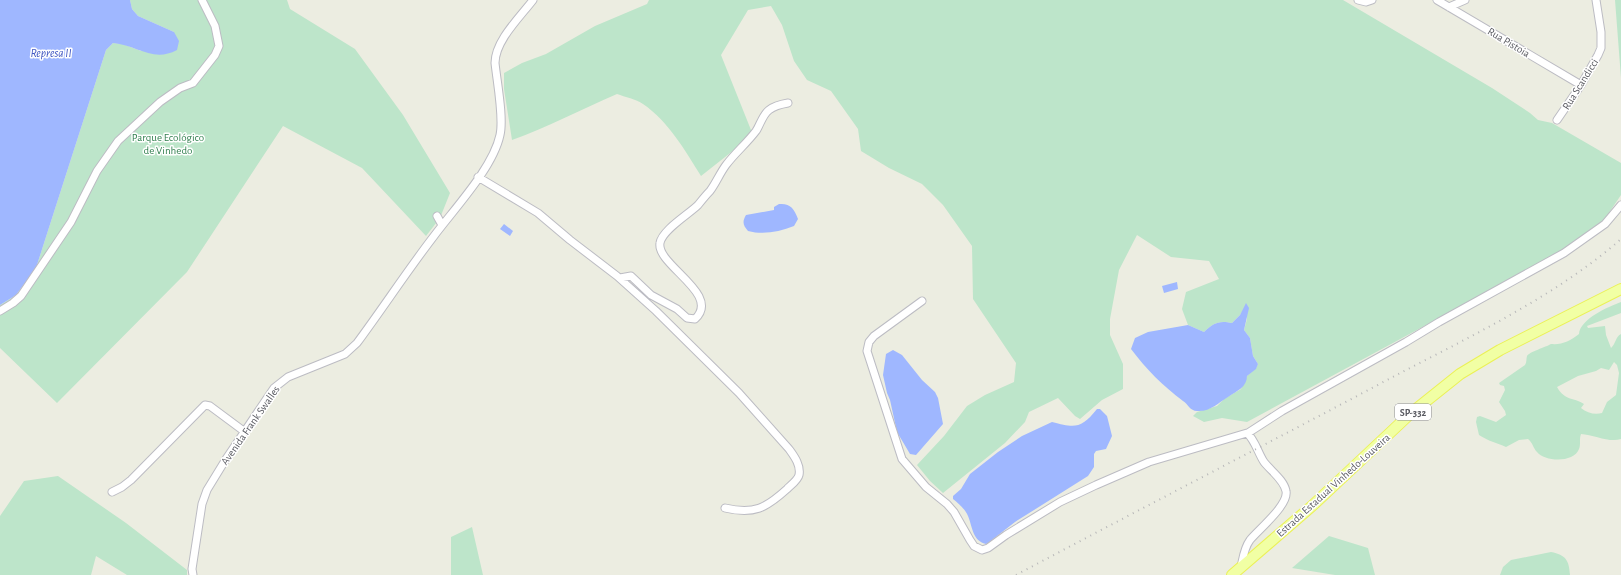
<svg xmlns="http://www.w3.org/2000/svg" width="1621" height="575" viewBox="0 0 1621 575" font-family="'Alegreya Sans',sans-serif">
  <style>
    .green { fill: #bde5ca; fill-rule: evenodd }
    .water { fill: #9fb7ff }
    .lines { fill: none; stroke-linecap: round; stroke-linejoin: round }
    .minor-casing { stroke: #bcbcc3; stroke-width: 9 }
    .primary-casing { stroke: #ebf156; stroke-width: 12 }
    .minor { stroke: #fff; stroke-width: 7 }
    .primary { stroke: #f1ffa4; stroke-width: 10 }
    .rail { stroke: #b7b7b8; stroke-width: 2; stroke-dasharray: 1 5; stroke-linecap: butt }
    .labels { text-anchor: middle; stroke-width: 3; stroke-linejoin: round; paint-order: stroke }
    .shield { fill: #fff; stroke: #8c8c91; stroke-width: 1 }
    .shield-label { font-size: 10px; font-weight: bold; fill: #5a5b62 }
    .street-label { font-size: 11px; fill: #5a5b62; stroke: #fff }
    .park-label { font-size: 11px; fill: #338050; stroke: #fff }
    .water-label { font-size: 12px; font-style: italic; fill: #4258c2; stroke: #fff }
  </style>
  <rect width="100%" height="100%" fill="#ecede1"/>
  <path class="green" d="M130 0H287L290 9 355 49 403 115 450 193 440 218 426 236 362 168 283 126 187 272 57 403 0 348V305L16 295 36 268 106 50 113 43 123 44 141 51 174 32 138 16 132 9Z
    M649 0H1343L1492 88 1530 113 1538 120 1552 123 1621 163V195L1598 229 1561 252 1247 422 1222 418 1204 422 1193 416 1197 412 1217 406 1224 399 1241 389 1247 376 1256 368 1258 364 1253 356 1250 338 1244 330 1247 319V304L1240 315 1232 323C1219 320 1213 323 1204 332L1188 325 1182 309 1186 292 1219 279 1209 261 1171 257 1137 235 1119 270 1110 319V335L1123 364V389L1102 400 1080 419 1075 416 1058 398 1029 412 1025 422 1005 443 943 493 930 481 917 465 944 436 967 406 985 395 1014 382 1016 363 973 299 972 246 943 205 922 184 889 168 861 151 858 129 831 91 807 80 794 61 782 25 771 6 748 10 721 55 753 135 701 176C685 150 668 121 643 104 636 99 625 97 617 94 582 109 548 127 512 140L504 89V73L522 63 546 54 595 26 647 4Z
    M1615 0H1621V78Z
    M1621 302V313L1587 326 1588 328 1605 326 1606 335 1611 348C1616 344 1615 337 1621 334V439C1610 443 1594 435 1581 434 1579 439 1581 444 1579 449 1574 463 1545 462 1537 452 1533 448 1533 443 1528 439L1519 440 1506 447C1497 443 1488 441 1479 435L1476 422 1477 417 1480 416 1496 422 1506 415 1505 411 1499 402 1505 390 1504 386 1500 385 1499 383 1525 365C1527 362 1526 359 1527 356 1529 352 1546 347 1551 344 1562 345 1570 341 1579 334 1580 319 1608 307 1621 302ZM1614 362 1617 365 1619 373 1616 395 1607 402 1602 413C1595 415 1587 413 1581 408L1584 404C1573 397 1565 401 1557 387L1578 376 1596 371 1601 368 1609 370Z
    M58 476 126 523 187 570V575H127L96 556 91 575H0V516L24 481Z
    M472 527 483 575H451V537Z
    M1329 536 1368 548 1375 575H1335L1292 568Z
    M1551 552C1566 555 1569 560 1570 575H1500L1503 567 1511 560Z"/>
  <path class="water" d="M0 0H130L132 9 138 16 174 32 179 41 177 50C153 63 137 45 113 43L106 50 36 268 16 295 0 305Z
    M779 204C790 203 794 208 798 219L794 226C779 232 763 235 748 231 743 225 742 222 746 215L774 210V207Z
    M504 224 513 231 510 236 500 229Z
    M1177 282 1178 289 1164 293 1162 286Z
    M1246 303 1249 308 1244 330 1250 338 1253 356 1258 364 1256 369 1247 376C1247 387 1237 391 1228 397 1218 403 1210 412 1197 411 1190 411 1188 404 1183 401 1163 386 1146 369 1131 349L1135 338 1148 332 1188 325 1204 332C1213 323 1219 320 1232 323L1240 315Z
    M893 350 902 355 922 380 935 392 938 398 943 424 916 455 910 454 897 432 890 400 887 393 883 375 886 354Z
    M1097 409H1100L1107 416 1112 436 1106 449 1096 451 1094 454V467L1088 476 1015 522 988 543 986 544C972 540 973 528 968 516 965 509 959 504 953 499V496L961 489 970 474 998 452 1022 436 1052 422C1075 428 1081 429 1097 409Z"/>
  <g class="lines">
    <defs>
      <path id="minor" d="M1358 0 1366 2 1372 0
        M1437 0 1581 85
        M1449 7 1465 0
        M1557 120 1581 85 1598 55 1601 48V32L1596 0
        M478 177 538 213 570 240 617 276 656 311 739 393 789 449C794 456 801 465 799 475 798 480 791 485 787 489 766 508 754 515 725 508
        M437 216 442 225
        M620 278 631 276 651 295 677 309 687 318 695 319C722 294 656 265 660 243 662 230 689 214 698 205 702 200 706 195 710 191 716 183 720 173 726 165 735 153 747 143 756 131 760 125 763 114 769 110 774 106 782 104 788 103
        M922 301 874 336 869 342 867 351 902 459 926 487 947 504 954 512 970 540 974 546 982 550 988 548 1006 535 1060 502 1096 485 1149 462 1247 433C1255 440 1258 453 1264 462 1271 471 1284 480 1286 491 1289 505 1258 530 1250 540 1244 548 1243 558 1241 567
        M0 311 13 303 21 296 71 222 97 171 118 141 160 102 180 88 193 83 215 55 219 46 215 26 202 0
        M1248 433 1282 411 1406 342 1439 322 1564 253 1605 224 1621 205
        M112 492 122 487 131 480 205 405 210 406 245 432
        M193 575 192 569 202 504 207 490 226 459 274 388 288 377 345 354 357 343C383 308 407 271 434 236 454 209 493 168 500 135 504 118 497 82 495 63 495 41 520 17 533 0"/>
      <path id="primary" d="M1232 575 1312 506 1410 414 1460 374 1500 350 1621 289"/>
    </defs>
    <use href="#minor" class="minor-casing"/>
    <use href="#primary" class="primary-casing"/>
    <use href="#minor" class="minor"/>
    <use href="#primary" class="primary"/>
    <path class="rail" d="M1016 575C1140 509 1265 445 1389 379 1467 338 1555 297 1621 239"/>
  </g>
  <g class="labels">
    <rect class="shield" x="1395" y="404" width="36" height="16" rx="3"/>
    <g class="shield-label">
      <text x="1413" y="416">SP-332</text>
    </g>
    <g class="street-label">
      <text transform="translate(1509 42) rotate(31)" y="4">Rua Pistoia</text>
      <text transform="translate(1580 84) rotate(-58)" y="4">Rua Scandicci</text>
      <text transform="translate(250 425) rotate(-55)" y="4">Avenida Frank Swalles</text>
      <text transform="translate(1333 485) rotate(-42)" y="4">Estrada Estadual Vinhedo-Louveira</text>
    </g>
    <g class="park-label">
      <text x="168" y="141">Parque Ecológico<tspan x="168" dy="13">de Vinhedo</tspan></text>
    </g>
    <g class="water-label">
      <text x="51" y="57">Represa II</text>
    </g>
  </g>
</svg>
